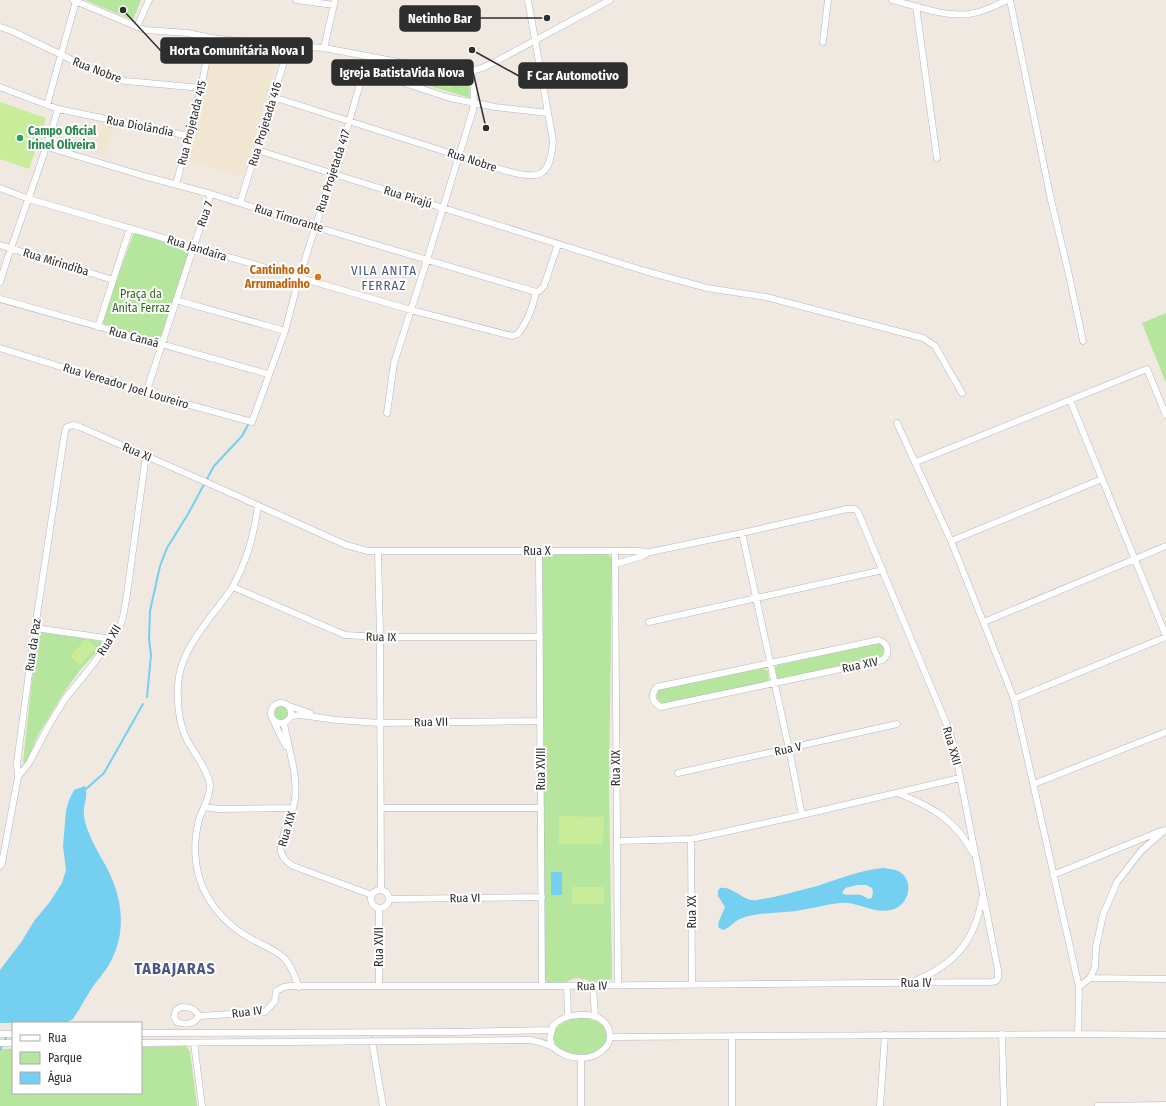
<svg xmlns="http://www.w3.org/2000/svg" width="1166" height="1106" viewBox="0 0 1166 1106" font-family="'Fira Sans Condensed',sans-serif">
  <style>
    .education { fill: #f0e6d1 }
    .green { fill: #b6e59e }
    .pitch { fill: #c9ec9a }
    .water { fill: #75cff0; fill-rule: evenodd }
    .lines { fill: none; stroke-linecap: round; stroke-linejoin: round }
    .stream { stroke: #75cff0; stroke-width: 2 }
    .minor-casing { stroke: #b4b7c1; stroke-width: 7 }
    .minor { stroke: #fff; stroke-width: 6 }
    .leisure-dot { fill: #2e9e5b; stroke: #fff; stroke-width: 1.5 }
    .food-dot { fill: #e8710a; stroke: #fff; stroke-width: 1.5 }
    .labels { text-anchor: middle; stroke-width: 4; stroke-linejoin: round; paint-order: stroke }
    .street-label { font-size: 12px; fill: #2e2e2e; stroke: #fff }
    .leisure-label { font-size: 12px; font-weight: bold; fill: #27864d; stroke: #fff; text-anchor: start }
    .food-label { font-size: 12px; font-weight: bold; fill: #c56008; stroke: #fff; text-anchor: end }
    .park-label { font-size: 12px; fill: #2c6e1b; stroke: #fff }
    .neighbourhood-label { font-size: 13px; letter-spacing: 1px; fill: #4d5680; stroke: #fff }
    .district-label { font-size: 16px; font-weight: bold; letter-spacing: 1px; fill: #4d5680; stroke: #fff }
    .leader { fill: none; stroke: #2e2e2e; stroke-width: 1.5 }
    .callout-dot { fill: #2e2e2e; stroke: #fff; stroke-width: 1.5 }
    .callout { fill: #2e2e2e; stroke: #2e2e2e; stroke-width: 1.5 }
    .callout-label { font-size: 13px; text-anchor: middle; font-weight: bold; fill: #fff }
  </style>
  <rect width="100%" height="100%" fill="#efe9e1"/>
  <path class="education" d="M213 41 280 53 243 177 187 160Z
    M93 121 115 125 105 157 84 151Z"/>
  <path class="green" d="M85 0H141L133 20Z
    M372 58 461 74C469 78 470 90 470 98L370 68Z
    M135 233 187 249 189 252 161 337 156 340 104 325 102 320 133 235Z
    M1166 313V383L1142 323Z
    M606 554 610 556 612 560 609 788 612 978 608 982 591 983 585 979 578 978 572 979 566 982 547 983 544 978 542 558 547 555Z
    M40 632 101 641 103 645 80 670 61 697 38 735 26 763H24L23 762 37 635Z
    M878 643C885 646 886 652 881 657L779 680 777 678 775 668 778 665Z
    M763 668 768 671 769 679V682L664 704C656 701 655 694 660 689Z
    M273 713a8 8 0 1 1 16 0a8 8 0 1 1-16 0Z
    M581 1018C591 1019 604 1021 607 1033 613 1063 540 1062 556 1028L569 1019Z
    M186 1046 190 1052 197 1106H0V1049H13V1093H141V1047Z"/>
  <path class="pitch" d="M429 71 454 76 451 89 426 84Z
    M0 102 46 118 29 169 0 159Z
    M86 639 96 648 80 665 70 656Z
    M559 816 604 817 603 844H559Z
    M572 887H604V904H572Z"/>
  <path class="water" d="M85 786C88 795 85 800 84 809 83 817 86 826 89 833 95 850 106 863 112 879 123 905 125 935 111 961 106 971 98 979 92 988 85 999 80 1009 73 1019L67 1022 0 1023V970L22 941 34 921 49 903 62 883 66 870 63 846 66 811 69 800 74 790Z
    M883 868C888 869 894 869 898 871 915 879 910 906 891 910 872 914 857 901 840 903 827 904 814 908 801 910 781 914 760 911 740 919 733 922 730 928 723 930L718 927 719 921 725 907 718 896V891L720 888C735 886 743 903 757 900 777 897 798 891 817 886 839 879 860 870 883 868ZM857 885H866L872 888 873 892 872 898 868 899C857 890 850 898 842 893L845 888Z
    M551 872H562V895H551Z"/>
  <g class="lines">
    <path class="stream" d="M147 697 151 655 149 639 150 611 160 566 167 548 188 514 214 466 242 436 248 425
      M86 789 104 773 143 704
      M5 1040 6 1037
      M0 1050 2 1046"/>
    <defs>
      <path id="minor" d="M73 0 145 30 188 33 211 38 274 45 324 48 441 70 471 71 482 68 493 63 610 0
        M296 0 334 5
        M892 0C916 6 943 17 969 14 983 12 995 6 1007 0
        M1010 0 1051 200 1069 275 1083 341
        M916 6 937 158
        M0 27 12 31 97 72 112 78 126 81 201 88
        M137 27 149 0
        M823 42 828 0
        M324 48 335 0
        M364 70 450 98 495 107 548 113
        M0 87 58 109 189 136
        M273 97 503 170C537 179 550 181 553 141L528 0
        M47 105 76 1
        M47 147 144 176 211 194 316 227 536 292 539 291 544 286 558 244
        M257 150 645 271 707 288 766 297 923 338 935 346 962 393
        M176 185 201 88 211 38
        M0 188 29 199 411 310 512 336 518 334C527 322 533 307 536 292
        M240 203 289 46
        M0 245 113 280
        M0 282C18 224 41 168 58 109
        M0 299 268 374
        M176 300 285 331
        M98 327 130 228
        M0 348 146 393 252 422 285 331 299 278 349 122 368 56
        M146 393 211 194
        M1070 400 1166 636
        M387 413 394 363 427 260 473 110 474 90 471 71
        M897 423 951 541 1014 699 1079 987 1078 1034
        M916 462 1147 369 1166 415
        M258 505C255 529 250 550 240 572 237 577 235 583 232 588 212 618 181 646 178 684 177 702 179 724 187 740 193 751 210 774 210 786 210 798 202 809 199 820 193 842 194 867 203 888 214 912 232 929 255 941 265 946 278 951 286 960 292 967 295 978 299 987
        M742 533 789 749 802 815
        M951 541 1102 479
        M539 551 542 986
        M615 551 618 985
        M378 552 380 637 381 890
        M615 564 643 556 650 552
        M233 587 345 635 380 637H540
        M649 622 883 570
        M984 622 1166 546
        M35 628 112 639
        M879 640C889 644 890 653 883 660L661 707C652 703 650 694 657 687Z
        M1014 699 1166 637
        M271 713a10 10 0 1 1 20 0a10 10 0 1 1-20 0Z
        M289 706 310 713
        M291 716 301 715 336 720 380 723 540 721
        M273 719 281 737 286 746
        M284 723C288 748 298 774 295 799 293 815 284 829 281 844 279 854 284 860 293 866L372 895
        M678 773 897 724
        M18 777 29 763 49 725 65 699 94 663 119 629 123 617 127 594 146 455
        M1034 784 1166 732
        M898 793C933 808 954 818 973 853
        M204 807 219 809 293 808
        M381 808H541
        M691 839 692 984
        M617 841 691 839 706 836 802 815 960 778
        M0 866 2 863 18 777 17 763 35 628 65 431 67 427 73 425 80 427 208 483 346 545 368 551H636L650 552 742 533 847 509H855L858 512 949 730 955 751 998 970V978L996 981 991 982 542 986H290L284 987 276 991 275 1001 265 1012 199 1016
        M1053 875 1161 831
        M371 899a9 9 0 1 1 18 0a9 9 0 1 1-18 0Z
        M389 899 542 897
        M1090 978 1166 979
        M915 981C955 964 975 941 982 898
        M379 986V908
        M567 986 568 1016
        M593 986 595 1017
        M1079 987 1090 978 1095 967 1096 947 1103 915 1117 882 1141 851 1165 830
        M181 1007C190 1007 194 1008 199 1016 193 1025 186 1025 177 1022L174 1017 176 1010Z
        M141 1033 456 1032 551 1030
        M0 1034H13
        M1002 1034 1004 1106
        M610 1037 1078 1034 1166 1035
        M372 1041 383 1106
        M0 1043H13
        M141 1043 530 1040C537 1041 544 1043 551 1046 554 1047 557 1051 561 1053 572 1059 588 1060 599 1053 603 1050 607 1047 609 1042 611 1035 610 1030 606 1024 595 1010 564 1013 553 1026L550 1038 552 1047
        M194 1043 202 1106
        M581 1058V1106
        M732 1106V1036
        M880 1106 885 1035
        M1098 1106 1166 1105"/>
    </defs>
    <use href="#minor" class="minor-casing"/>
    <use href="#minor" class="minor"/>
  </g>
  <circle class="leisure-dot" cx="20" cy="138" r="4"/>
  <circle class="food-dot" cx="318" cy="277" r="4"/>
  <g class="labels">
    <g class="street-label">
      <text transform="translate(97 70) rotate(21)" y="4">Rua Nobre</text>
      <text transform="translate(192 123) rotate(-76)" y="4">Rua Projetada 415</text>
      <text transform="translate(265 124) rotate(-73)" y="4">Rua Projetada 416</text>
      <text transform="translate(140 126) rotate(11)" y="4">Rua Diolândia</text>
      <text transform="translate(472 160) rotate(18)" y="4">Rua Nobre</text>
      <text transform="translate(333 171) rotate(-72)" y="4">Rua Projetada 417</text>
      <text transform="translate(408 197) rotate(17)" y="4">Rua Pirajú</text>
      <text transform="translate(205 214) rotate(-71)" y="4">Rua 7</text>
      <text transform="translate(289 218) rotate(17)" y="4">Rua Timorante</text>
      <text transform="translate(197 248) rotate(17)" y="4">Rua Jandaíra</text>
      <text transform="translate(56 262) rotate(17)" y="4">Rua Mirindiba</text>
      <text transform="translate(134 337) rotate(15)" y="4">Rua Canaã</text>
      <text transform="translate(126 386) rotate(17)" y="4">Rua Vereador Joel Loureiro</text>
      <text transform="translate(137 452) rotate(23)" y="4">Rua XI</text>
      <text x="537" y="555">Rua X</text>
      <text transform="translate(381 637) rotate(1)" y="4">Rua IX</text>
      <text transform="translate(109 640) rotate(-58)" y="4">Rua XII</text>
      <text transform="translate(33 645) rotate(-82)" y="4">Rua da Paz</text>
      <text transform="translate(860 665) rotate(-12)" y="4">Rua XIV</text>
      <text transform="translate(431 722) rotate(-1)" y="4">Rua VII</text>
      <text transform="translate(952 746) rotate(74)" y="4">Rua XXII</text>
      <text transform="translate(788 749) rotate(-12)" y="4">Rua V</text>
      <text transform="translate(616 768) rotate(-90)" y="4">Rua XIX</text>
      <text transform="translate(541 769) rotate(-90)" y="4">Rua XVIII</text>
      <text transform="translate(287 829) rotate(-74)" y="4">Rua XIX</text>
      <text transform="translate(465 898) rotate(-1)" y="4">Rua VI</text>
      <text transform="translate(692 912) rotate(-90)" y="4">Rua XX</text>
      <text transform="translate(379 947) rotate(-90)" y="4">Rua XVII</text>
      <text x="916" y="987">Rua IV</text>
      <text transform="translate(592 986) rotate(-1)" y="4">Rua IV</text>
      <text transform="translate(247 1012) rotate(-7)" y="4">Rua IV</text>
    </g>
    <g class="leisure-label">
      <text x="28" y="135">Campo Oficial<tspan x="28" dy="14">Irinel Oliveira</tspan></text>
    </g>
    <g class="food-label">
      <text x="310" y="274">Cantinho do<tspan x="310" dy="14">Arrumadinho</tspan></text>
    </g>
    <g class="park-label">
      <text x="141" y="298">Praça da<tspan x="141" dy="14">Anita Ferraz</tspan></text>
    </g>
    <g class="neighbourhood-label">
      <text x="384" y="275">VILA ANITA<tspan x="384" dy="15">FERRAZ</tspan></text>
    </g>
    <g class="district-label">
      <text x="175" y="974">TABAJARAS</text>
    </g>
  </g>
  <path class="leader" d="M547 18L480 18M123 10L161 51M486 128L473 72M472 50L519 76"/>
  <g class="callout-dot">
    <circle cx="547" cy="18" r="4"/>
    <circle cx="123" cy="10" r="4"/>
    <circle cx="486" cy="128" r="4"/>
    <circle cx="472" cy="50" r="4"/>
  </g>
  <g class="callout">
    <rect x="400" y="6" width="80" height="25" rx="4"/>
    <rect x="161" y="38" width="151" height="25" rx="4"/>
    <rect x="332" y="60" width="141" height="25" rx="4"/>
    <rect x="519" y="63" width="108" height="25" rx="4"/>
  </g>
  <g class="callout-label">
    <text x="440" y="23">Netinho Bar</text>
    <text x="237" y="55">Horta Comunitária Nova I</text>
    <text x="402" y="77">Igreja BatistaVida Nova</text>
    <text x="573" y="80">F Car Automotivo</text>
  </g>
  <rect x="12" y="1022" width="130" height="72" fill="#ffffff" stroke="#ababab"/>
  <rect x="20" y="1035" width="20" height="6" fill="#ffffff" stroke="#ababab"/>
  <text x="48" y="1042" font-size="12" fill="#2e2e2e">Rua</text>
  <rect x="20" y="1052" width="20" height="12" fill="#b6e59e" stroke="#ababab"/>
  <text x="48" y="1062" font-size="12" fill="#2e2e2e">Parque</text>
  <rect x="20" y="1072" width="20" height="12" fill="#75cff0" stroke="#ababab"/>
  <text x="48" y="1082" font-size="12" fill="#2e2e2e">Água</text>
</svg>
